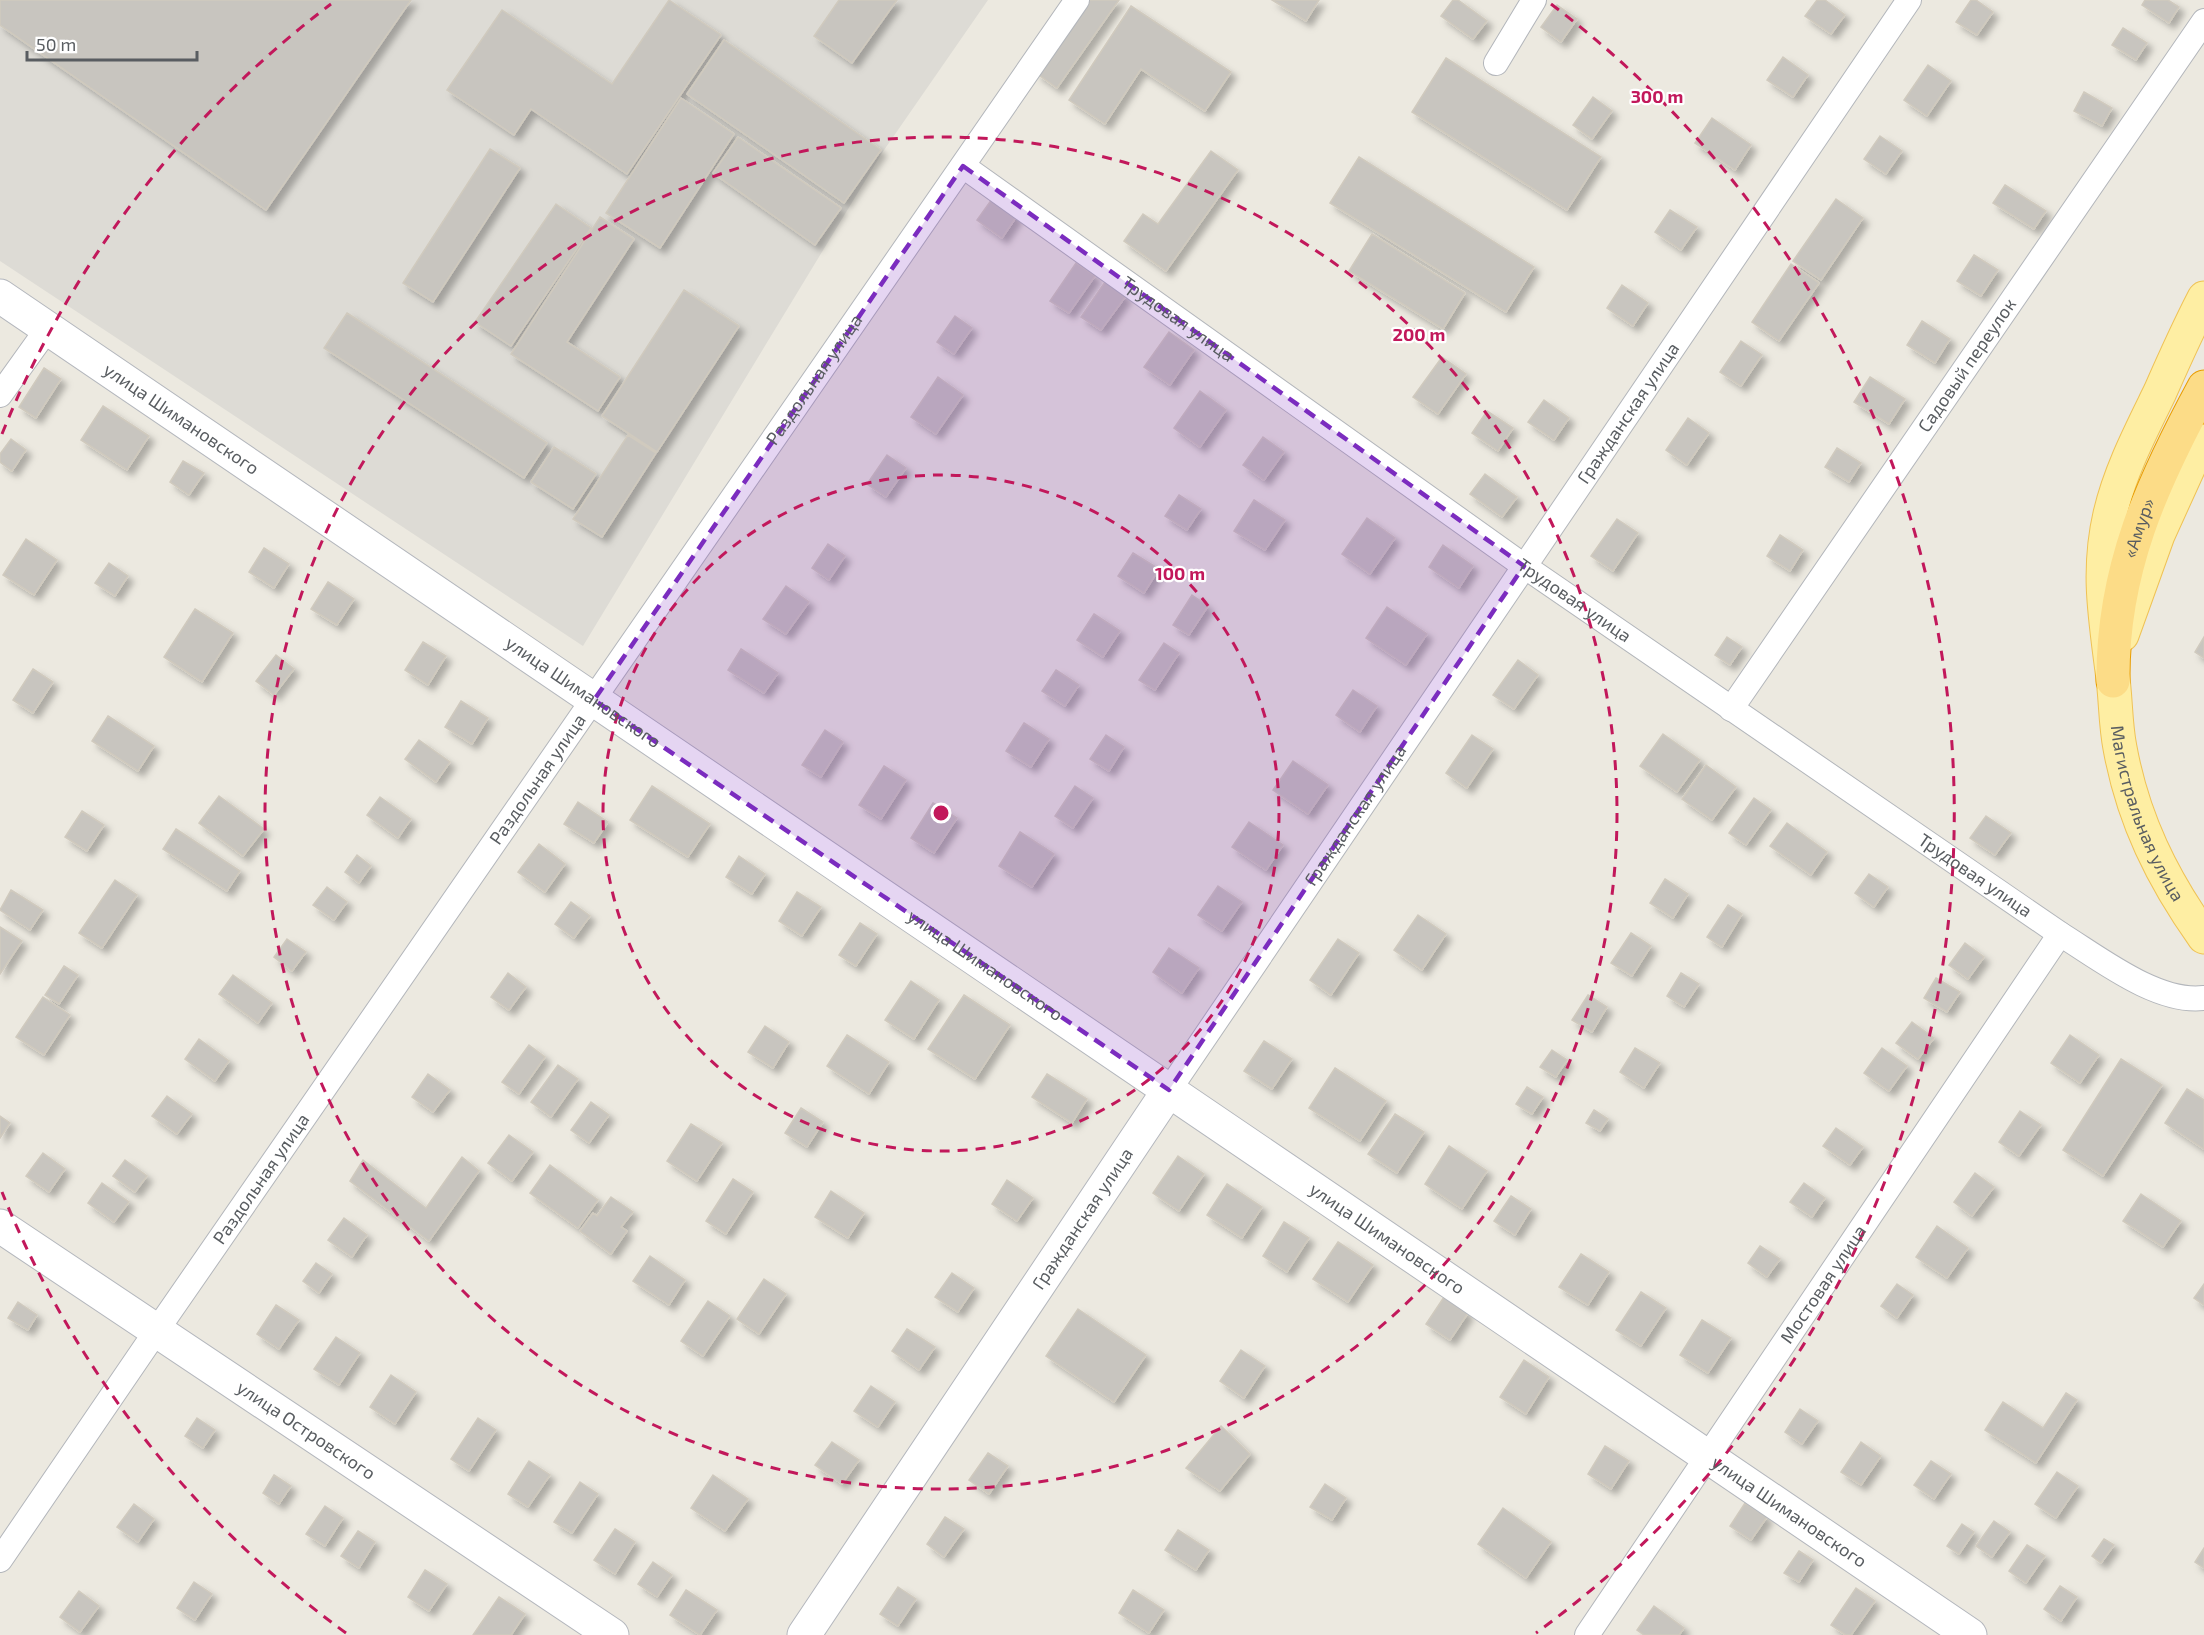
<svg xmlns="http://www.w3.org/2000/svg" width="2204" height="1635" viewBox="0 0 2204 1635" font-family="'Exo 2',sans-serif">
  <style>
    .industrial { fill: #dddbd5 }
    .building { fill: #c8c5bf; stroke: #d0cabe; stroke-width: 1.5; filter: url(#shadow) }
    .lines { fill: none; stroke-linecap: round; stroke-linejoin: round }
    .street-casing { stroke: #b3b6bb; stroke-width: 26 }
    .secondary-casing { stroke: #b4b7bd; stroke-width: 35 }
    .primary-casing { stroke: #efc255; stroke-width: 35 }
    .highway-casing { stroke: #e99d02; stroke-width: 35 }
    .street { stroke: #fff; stroke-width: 24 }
    .secondary { stroke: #fff; stroke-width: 33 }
    .primary { stroke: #feeea3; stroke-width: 33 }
    .highway { stroke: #fcdc87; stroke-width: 33 }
    .marked { fill: #7b2cbf; fill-opacity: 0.2; stroke: #7b2cbf; stroke-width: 4.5; stroke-dasharray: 12 8; stroke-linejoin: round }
    .ring { fill: none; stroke: #c2185b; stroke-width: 3; stroke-dasharray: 10 8 }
    .labels { text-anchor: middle; stroke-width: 4.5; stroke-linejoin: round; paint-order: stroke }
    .street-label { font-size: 18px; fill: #595d61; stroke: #fff }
    .centre { fill: #c2185b; stroke: #fff; stroke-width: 3 }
    .ring-label { font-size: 18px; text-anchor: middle; font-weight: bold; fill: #c2185b; stroke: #fff; stroke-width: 4.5; stroke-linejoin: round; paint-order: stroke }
  </style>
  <defs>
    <filter id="shadow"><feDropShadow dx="5.5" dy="5.5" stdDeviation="3" flood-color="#0004"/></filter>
  </defs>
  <rect width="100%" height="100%" fill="#ece9e0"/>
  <path class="industrial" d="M0 0H988L882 153 583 646 0 261Z"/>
  <path class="building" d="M0 0H411L266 210 0 25Z
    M669 0 721 35 627 174 531 109 514 135 447 90 502 10 612 84Z
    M839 0H897L852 63 814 36Z
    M1087 0H1119L1057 88 1036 73Z
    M1272 0H1319L1306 21Z
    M1453 0H1458L1487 21 1473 39 1441 16Z
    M1817 0H1825L1845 15 1831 34 1805 16Z
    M1971 0H1976L1993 12 1977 35 1956 22Z
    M2145 0H2168L2179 7 2169 23 2142 5Z
    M1557 5 1577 19 1561 42 1541 27Z
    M1131 6 1231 72 1205 111 1141 69 1105 124 1069 100Z
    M2123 28 2147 43 2136 60 2112 45Z
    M724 40 881 150 844 203 687 94Z
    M1783 57 1808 75 1793 97 1767 80Z
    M1446 58 1601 157 1567 210 1412 112Z
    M1928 65 1951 81 1927 116 1904 100Z
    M2084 92 2112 108 2102 126 2074 111Z
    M1593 97 1612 111 1592 139 1573 125Z
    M681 98 734 134 660 248 606 213Z
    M1712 118 1751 145 1735 170 1695 143Z
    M1880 136 1902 151 1886 174 1864 159Z
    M738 137 841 208 815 245 713 173Z
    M490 149 520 168 433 302 403 283Z
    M1211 151 1238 170 1166 271 1124 241 1143 214 1158 224Z
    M1359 157 1534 267 1506 312 1330 203Z
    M2005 185 2046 211 2034 229 1993 203Z
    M992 199 1017 216 1002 238 977 220Z
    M1836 199 1863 218 1821 280 1793 261Z
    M556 204 591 228 511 346 475 322Z
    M1670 210 1697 227 1681 250 1655 232Z
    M600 217 634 239 567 342 620 377 598 411 511 354Z
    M1372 234 1465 293 1443 329 1349 271Z
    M1974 255 1998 270 1981 296 1957 281Z
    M1076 263 1095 276 1069 313 1050 301Z
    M1791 264 1819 283 1779 341 1752 322Z
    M1105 282 1126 296 1101 330 1081 317Z
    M1622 285 1648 303 1633 326 1607 308Z
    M684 290 739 326 657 452 602 416Z
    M347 313 547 443 524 478 324 348Z
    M955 316 972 328 954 354 937 342Z
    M1922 321 1950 339 1935 363 1907 345Z
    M1169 332 1194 350 1170 385 1144 367Z
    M1741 341 1762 355 1741 386 1720 372Z
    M1442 357 1466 374 1438 414 1413 397Z
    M44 368 61 379 36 418 19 407Z
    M938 377 963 395 936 434 911 417Z
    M1870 377 1905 399 1889 424 1854 402Z
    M1200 391 1226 410 1200 447 1174 428Z
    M1544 400 1569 418 1554 440 1528 422Z
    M103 406 149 436 127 470 81 440Z
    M1487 411 1513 428 1498 451 1472 433Z
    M1688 418 1709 433 1687 465 1666 450Z
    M628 435 656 453 602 537 573 519Z
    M1263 437 1284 452 1264 480 1243 465Z
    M11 439 26 450 12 471 0 462V454Z
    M554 447 596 474 573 509 531 482Z
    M1837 448 1861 463 1849 482 1825 467Z
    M887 455 906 468 886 497 867 484Z
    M183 461 204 473 189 495 170 482Z
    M1485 474 1517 497 1502 517 1470 494Z
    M1179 495 1201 509 1187 530 1165 516Z
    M1254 500 1285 520 1265 550 1234 531Z
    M1367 518 1395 538 1370 574 1342 554Z
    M1617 519 1638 533 1613 571 1591 556Z
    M1780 535 1803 550 1790 571 1767 556Z
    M26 539 57 560 34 595 3 575Z
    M828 544 845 556 829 580 812 568Z
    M1443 545 1473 566 1459 588 1429 567Z
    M264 548 289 564 274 588 249 572Z
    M1133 553 1159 569 1144 593 1118 576Z
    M109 563 128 576 115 596 95 583Z
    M328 582 354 599 337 625 311 609Z
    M786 586 809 602 786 634 763 619Z
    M1192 595 1208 606 1189 635 1173 625Z
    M1387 607 1427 634 1406 665 1366 638Z
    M195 609 233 633 202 682 164 657Z
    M1094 614 1120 631 1103 657 1077 640Z
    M1727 637 1742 647 1730 665 1715 655Z
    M2204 637V658L2195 652Z
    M423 642 446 656 428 685 405 670Z
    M1164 643 1179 653 1155 690 1139 680Z
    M741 649 778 673 764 693 728 670Z
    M276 655 294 669 274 695 256 681Z
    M1518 660 1538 675 1514 709 1493 695Z
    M33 669 53 682 33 713 13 700Z
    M1056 670 1079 685 1065 706 1042 691Z
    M1353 690 1377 706 1360 732 1336 715Z
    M461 701 488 718 472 744 445 727Z
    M108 716 154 746 138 771 92 741Z
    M1024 723 1049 739 1031 767 1006 751Z
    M825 730 843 742 821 777 802 765Z
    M1663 734 1700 760 1677 792 1640 766Z
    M1106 735 1124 747 1109 771 1090 759Z
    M1472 735 1493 749 1467 788 1446 773Z
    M419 740 450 762 436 782 405 759Z
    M1293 761 1328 785 1308 814 1273 790Z
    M1706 765 1736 787 1712 820 1682 799Z
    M884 766 906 780 881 819 859 805Z
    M652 786 710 824 688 857 630 820Z
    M1075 786 1093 798 1073 828 1055 816Z
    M219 796 264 829 243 856 199 823Z
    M380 797 411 819 398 838 367 815Z
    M1754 798 1771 810 1746 845 1729 833Z
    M578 802 608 822 594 843 564 824Z
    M933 803 957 818 934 853 911 838Z
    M82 811 104 825 87 851 65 837Z
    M1986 816 2011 833 1995 855 1970 838Z
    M1249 822 1283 845 1266 870 1232 847Z
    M1787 823 1827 852 1811 875 1770 846Z
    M176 829 240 871 227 891 163 849Z
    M1020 832 1054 854 1032 887 999 866Z
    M539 844 565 864 545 892 518 872Z
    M357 855 371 866 359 883 345 872Z
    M739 856 765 874 752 894 726 877Z
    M1869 874 1888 887 1874 907 1855 893Z
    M1665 879 1688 894 1673 918 1650 903Z
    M115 880 137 895 102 948 79 933Z
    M1218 886 1242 902 1222 931 1198 915Z
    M327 887 347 902 334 920 313 905Z
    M11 890 43 910 30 930 0 910Z
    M797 892 821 907 802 936 779 921Z
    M571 902 590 916 574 938 555 924Z
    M1728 905 1742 914 1722 947 1707 937Z
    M1418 915 1446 934 1422 970 1394 950Z
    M860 923 877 934 856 966 839 955Z
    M0 927 22 941 0 974Z
    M1631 933 1651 946 1632 976 1611 963Z
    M287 939 306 952 292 971 274 957Z
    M1338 939 1359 953 1331 995 1310 980Z
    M1965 943 1984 957 1968 979 1949 965Z
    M1169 948 1199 968 1182 993 1153 972Z
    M64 966 78 975 59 1004 45 995Z
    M508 973 526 987 509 1010 491 997Z
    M1681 973 1699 984 1684 1007 1667 996Z
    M233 975 272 1003 258 1023 219 994Z
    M1936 978 1960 992 1947 1012 1924 998Z
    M911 981 939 1000 914 1039 885 1020Z
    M964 995 1010 1025 975 1079 928 1049Z
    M1588 995 1607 1007 1592 1032 1572 1020Z
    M43 997 70 1015 44 1055 16 1037Z
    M1912 1022 1934 1038 1918 1059 1896 1043Z
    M765 1026 789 1042 773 1068 748 1052Z
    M847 1035 889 1062 869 1094 827 1066Z
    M2070 1035 2099 1055 2080 1083 2051 1063Z
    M199 1039 229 1061 215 1081 185 1059Z
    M1264 1041 1292 1059 1272 1089 1244 1071Z
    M529 1045 545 1057 519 1094 502 1082Z
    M1635 1048 1660 1063 1644 1088 1620 1072Z
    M1882 1048 1907 1066 1889 1091 1864 1073Z
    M1552 1050 1567 1060 1556 1077 1540 1067Z
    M2121 1059 2162 1085 2103 1176 2063 1150Z
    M558 1065 578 1079 551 1117 531 1102Z
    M1335 1068 1386 1101 1360 1141 1309 1108Z
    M428 1074 450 1090 433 1112 412 1097Z
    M1047 1074 1087 1099 1072 1123 1032 1097Z
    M1527 1087 1543 1097 1532 1114 1516 1104Z
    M2187 1089 2204 1100V1149L2165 1123Z
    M167 1096 192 1114 177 1134 152 1116Z
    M591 1102 609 1115 589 1143 571 1130Z
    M801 1108 823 1122 807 1147 785 1133Z
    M1594 1110 1608 1119 1600 1131 1586 1123Z
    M2020 1111 2041 1125 2019 1156 1999 1142Z
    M1395 1114 1424 1132 1397 1173 1368 1154Z
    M0 1116 10 1123 0 1138Z
    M691 1124 722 1143 697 1181 667 1161Z
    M1836 1128 1863 1147 1850 1165 1823 1146Z
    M509 1135 533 1152 512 1181 488 1163Z
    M1449 1146 1487 1171 1462 1209 1425 1184Z
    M43 1153 65 1169 49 1192 26 1176Z
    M1178 1156 1204 1174 1179 1211 1153 1193Z
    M462 1157 479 1171 429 1241 350 1181 363 1160 426 1208Z
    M125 1160 147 1176 135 1192 113 1176Z
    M550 1165 598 1200 578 1228 530 1193Z
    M1975 1173 1994 1187 1972 1216 1954 1202Z
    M733 1179 753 1192 726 1234 706 1221Z
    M1007 1180 1033 1198 1017 1221 992 1204Z
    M102 1183 129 1202 114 1222 88 1203Z
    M1804 1183 1825 1198 1812 1217 1790 1202Z
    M1227 1184 1262 1207 1242 1238 1207 1215Z
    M831 1191 864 1213 848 1238 815 1217Z
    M2141 1194 2181 1221 2163 1247 2123 1221Z
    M1511 1196 1531 1209 1515 1235 1494 1221Z
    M611 1197 633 1212 621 1227 627 1231 611 1254 580 1231 593 1213 597 1216Z
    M344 1218 367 1235 352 1257 328 1240Z
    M1284 1222 1309 1238 1287 1272 1263 1256Z
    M1937 1226 1968 1248 1947 1278 1916 1257Z
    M1338 1242 1373 1265 1348 1302 1313 1279Z
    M1760 1246 1780 1259 1767 1277 1748 1263Z
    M1581 1254 1609 1272 1588 1305 1559 1287Z
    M650 1256 685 1280 669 1305 633 1281Z
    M316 1263 332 1274 319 1293 303 1281Z
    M952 1273 974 1288 958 1312 935 1297Z
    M764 1279 786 1294 759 1334 737 1319Z
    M1897 1284 1913 1295 1897 1318 1881 1306Z
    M2204 1284V1305L2194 1298Z
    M1641 1292 1666 1308 1641 1346 1616 1330Z
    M1444 1297 1468 1313 1450 1340 1426 1324Z
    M708 1301 730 1316 703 1356 681 1341Z
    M18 1302 37 1315 28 1330 8 1318Z
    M276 1305 299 1320 279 1349 257 1334Z
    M1078 1309 1146 1355 1114 1402 1046 1356Z
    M1702 1320 1731 1338 1708 1373 1680 1355Z
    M907 1329 935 1347 919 1370 892 1351Z
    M336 1337 360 1353 339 1385 314 1369Z
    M1241 1350 1265 1366 1244 1398 1220 1381Z
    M1524 1360 1549 1377 1526 1414 1500 1397Z
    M391 1375 416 1392 395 1424 370 1407Z
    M871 1386 895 1402 878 1427 854 1411Z
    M2066 1393 2077 1400 2036 1463 1985 1430 2003 1402 2043 1428Z
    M1800 1409 1818 1421 1802 1444 1785 1432Z
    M197 1418 215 1430 203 1448 185 1436Z
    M478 1418 496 1430 469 1471 451 1459Z
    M1221 1426 1250 1454 1220 1491 1186 1468Z
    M832 1442 859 1460 842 1484 815 1465Z
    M1861 1442 1881 1456 1861 1485 1841 1472Z
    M1605 1446 1629 1461 1611 1489 1588 1474Z
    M988 1453 1008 1466 989 1494 969 1480Z
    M529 1461 550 1475 528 1507 508 1494Z
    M1931 1461 1951 1474 1934 1499 1914 1485Z
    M2057 1472 2078 1486 2056 1518 2035 1504Z
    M274 1475 291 1486 279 1504 263 1493Z
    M713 1475 748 1499 725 1531 691 1508Z
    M580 1482 598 1494 572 1533 554 1522Z
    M1325 1484 1346 1498 1332 1520 1310 1507Z
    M1745 1503 1767 1517 1751 1540 1730 1526Z
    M134 1504 154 1519 138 1542 117 1527Z
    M325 1506 343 1518 325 1546 306 1534Z
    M1503 1508 1551 1542 1526 1578 1478 1544Z
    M945 1517 964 1529 944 1557 927 1544Z
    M1994 1521 2010 1532 1992 1557 1976 1546Z
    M1962 1524 1974 1532 1959 1554 1947 1546Z
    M615 1529 635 1542 615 1574 594 1560Z
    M1178 1530 1209 1550 1196 1570 1165 1550Z
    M358 1531 375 1542 359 1568 341 1556Z
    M2104 1539 2114 1545 2101 1563 2092 1556Z
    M2027 1545 2045 1556 2026 1583 2009 1571Z
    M2204 1548V1568L2195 1562Z
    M1799 1551 1813 1560 1799 1582 1784 1573Z
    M653 1562 672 1575 657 1597 638 1584Z
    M425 1570 447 1584 429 1611 408 1597Z
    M194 1582 212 1594 195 1620 177 1608Z
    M2060 1586 2077 1597 2061 1621 2044 1609Z
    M898 1587 916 1599 898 1626 880 1614Z
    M1856 1588 1875 1601 1851 1635H1846L1831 1625Z
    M686 1590 717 1610 700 1635 670 1615Z
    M1133 1590 1164 1610 1149 1633 1119 1613Z
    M79 1591 99 1606 80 1632 60 1617Z
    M499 1597 525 1614 511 1635H473Z
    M1654 1606 1684 1628 1679 1635H1644L1637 1630Z"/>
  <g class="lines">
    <defs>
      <g id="street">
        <path d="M1496 63 1534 0"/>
        <path id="s1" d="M963 166 1524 566 2060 934C2099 958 2157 1004 2204 998"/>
        <path d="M0 395 48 328"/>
        <path id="s2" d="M1731 709 2204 21"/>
        <path id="s3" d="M1169 1090 1909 0"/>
        <path id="s4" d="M0 1560 157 1330 1077 0"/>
        <path id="s5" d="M1587 1635 2060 934"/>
      </g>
      <g id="secondary">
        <path id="s6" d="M0 296 1970 1635"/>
        <path id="s7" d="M0 1226 612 1635"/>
        <path id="s8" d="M804 1635 1169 1090"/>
      </g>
      <g id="primary">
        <path id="s9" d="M2204 298C2188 329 2174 360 2160 392 2141 431 2120 471 2110 514 2097 570 2105 616 2112 671 2116 697 2115 723 2120 748 2133 819 2162 878 2204 937"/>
        <path d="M2122 635 2158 535 2192 460 2204 441"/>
      </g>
      <g id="highway">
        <path id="s10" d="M2113 681C2112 570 2152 483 2204 387"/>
      </g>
    </defs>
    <use href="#street" class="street-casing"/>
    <use href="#secondary" class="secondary-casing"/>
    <use href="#primary" class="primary-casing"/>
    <use href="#highway" class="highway-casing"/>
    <use href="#street" class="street"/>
    <use href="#secondary" class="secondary"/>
    <use href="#primary" class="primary"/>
    <use href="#highway" class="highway"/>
  </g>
  <path class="marked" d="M963 166 1524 566 1169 1090 594 700Z"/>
  <g class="ring">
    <circle cx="941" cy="813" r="338"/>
    <circle cx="941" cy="813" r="676"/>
    <path d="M346 1633A1013 1013 0 0 1 2 1192M2 434A1013 1013 0 0 1 331 4M1551 4A1013 1013 0 0 1 1536 1633"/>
  </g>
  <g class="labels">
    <g class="street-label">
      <text dy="6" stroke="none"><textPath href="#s1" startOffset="264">Трудовая улица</textPath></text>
      <text dy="6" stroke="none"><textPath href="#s2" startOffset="417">Садовый переулок</textPath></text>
      <text dy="6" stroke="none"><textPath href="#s4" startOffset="1434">Раздольная улица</textPath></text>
      <text dy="6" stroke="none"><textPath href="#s3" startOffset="818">Гражданская улица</textPath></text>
      <text dy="6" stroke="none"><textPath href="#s6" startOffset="219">улица Шимановского</textPath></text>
      <text dy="6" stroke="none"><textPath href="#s10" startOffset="156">«Амур»</textPath></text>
      <text dy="6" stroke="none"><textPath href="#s1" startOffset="750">Трудовая улица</textPath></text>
      <text dy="6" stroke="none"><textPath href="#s6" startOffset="705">улица Шимановского</textPath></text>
      <text dy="6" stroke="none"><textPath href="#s4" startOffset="948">Раздольная улица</textPath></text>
      <text dy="6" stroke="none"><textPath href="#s9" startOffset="542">Магистральная улица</textPath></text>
      <text dy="6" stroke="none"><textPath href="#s3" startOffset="332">Гражданская улица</textPath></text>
      <text dy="6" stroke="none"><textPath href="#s1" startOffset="1236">Трудовая улица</textPath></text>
      <text dy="6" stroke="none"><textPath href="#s6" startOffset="1191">улица Шимановского</textPath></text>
      <text dy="6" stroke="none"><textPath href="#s4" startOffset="462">Раздольная улица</textPath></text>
      <text dy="6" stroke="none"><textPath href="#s8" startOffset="501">Гражданская улица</textPath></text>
      <text dy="6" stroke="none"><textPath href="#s6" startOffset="1677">улица Шимановского</textPath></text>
      <text dy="6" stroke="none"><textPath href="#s5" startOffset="423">Мостовая улица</textPath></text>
      <text dy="6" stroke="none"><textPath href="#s7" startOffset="368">улица Островского</textPath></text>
      <text dy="6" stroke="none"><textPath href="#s6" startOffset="2163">улица Шимановского</textPath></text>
    </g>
  </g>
  <circle cx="941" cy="813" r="9" class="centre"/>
  <g class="ring-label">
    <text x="1657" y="103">300 m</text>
    <text x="1419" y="341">200 m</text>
    <text x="1180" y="580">100 m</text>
  </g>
  <path d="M27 51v9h170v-9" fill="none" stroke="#595d61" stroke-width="3"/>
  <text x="36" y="51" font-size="18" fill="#595d61" stroke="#ffffff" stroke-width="4.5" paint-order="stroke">50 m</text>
</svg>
